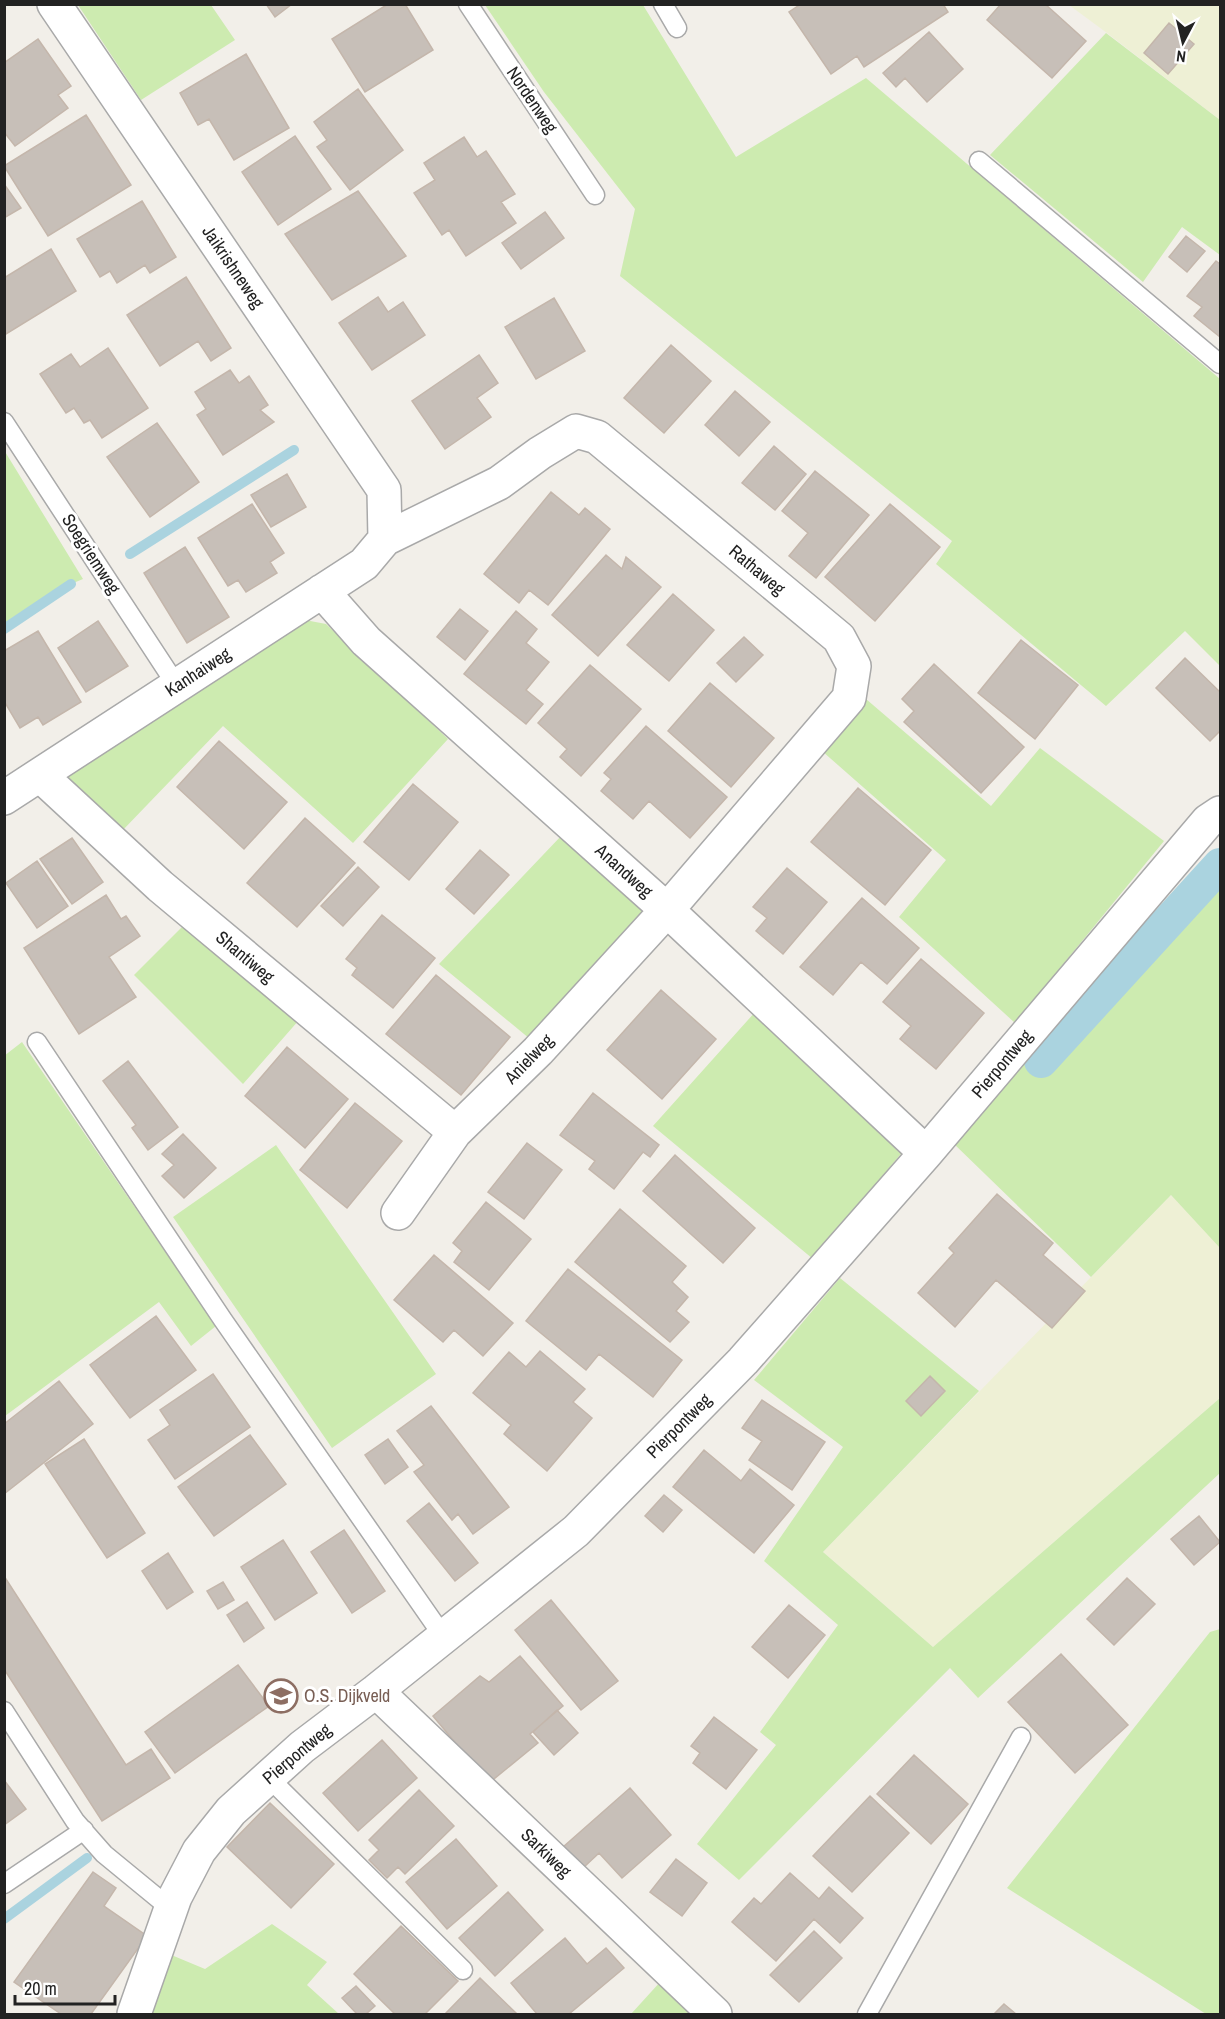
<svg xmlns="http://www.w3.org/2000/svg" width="1225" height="2019" viewBox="0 0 1225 2019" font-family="'Archivo Narrow',sans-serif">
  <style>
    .farmland { fill: #eef0d5 }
    .grass { fill: #cdebb0 }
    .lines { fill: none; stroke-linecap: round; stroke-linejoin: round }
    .stream { stroke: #aad3df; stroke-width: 10 }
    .canal { stroke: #aad3df; stroke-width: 34 }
    .building { fill: #c7bfb8; stroke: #c4b6ab; stroke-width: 1.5 }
    .lane-casing { stroke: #a9a9a9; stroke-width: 21 }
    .street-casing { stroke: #a9a9a9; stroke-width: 36 }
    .lane { stroke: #fff; stroke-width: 18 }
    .street { stroke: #fff; stroke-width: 33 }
    .labels { text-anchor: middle; stroke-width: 6; stroke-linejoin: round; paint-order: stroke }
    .street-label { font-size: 18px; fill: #222; stroke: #fff }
    .education-label { font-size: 18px; fill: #785e54; stroke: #fff; text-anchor: start }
  </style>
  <rect width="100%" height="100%" fill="#f2efe9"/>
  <path class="farmland" d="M1069 5H1220V120L1107 33Z
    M1171 1195 1220 1247V1398L933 1647 823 1552Z"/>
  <path class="grass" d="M78 5H211L235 40 141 100Z
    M485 5H643L736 157 866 78 1220 379V666L1185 631 1106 706 936 564 952 541 620 276 635 209 544 92Z
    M1106 33 1220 120V255L1182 227 1143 282 990 155Z
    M4 450 83 579 71 584 5 629Z
    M305 620 326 624 448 739 353 843 223 726 122 831 62 773Z
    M866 699 991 806 1040 748 1164 841 1015 1023 899 917 946 860 822 751Z
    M562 835 651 915 530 1039 439 964Z
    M1220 865V1248L1171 1195 1091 1277 953 1143 1031 1048 1042 1060Z
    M189 920 299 1020 243 1084 134 975Z
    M756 1011 905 1149 813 1259 653 1126Z
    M22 1042 216 1326 191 1346 159 1302 5 1416 4 1056Z
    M276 1145 436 1374 332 1448 173 1217Z
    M840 1278 979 1391 823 1552 933 1647 1220 1398V1473L978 1698 950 1668 739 1880 697 1844 776 1745 760 1732 838 1625 764 1561 843 1447 754 1380Z
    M1220 1629V2014H1206L1007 1888 1210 1632Z
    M272 1924 327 1962 307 1985 339 2014H148L169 1954 205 1969Z
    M661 1981 695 2014H631Z"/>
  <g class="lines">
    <path class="stream" d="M130 554 294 450
      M4 629 71 584
      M4 1919 87 1858"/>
    <path class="canal" d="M1041 1061 1220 865"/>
  </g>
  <path class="building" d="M266 4H292L275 17Z
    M388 4H405L433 50 365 92 332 39Z
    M801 4H943L948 12 864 67 857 56 831 74 789 12Z
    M1001 4H1045L1086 41 1052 78 987 20Z
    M1169 23 1194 44 1168 74 1144 53Z
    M929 32 963 69 927 102 905 78 896 87 883 73Z
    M38 39 71 86 58 95 68 108 15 146 4 132V63Z
    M246 54 289 128 234 160 209 119 198 125 180 93Z
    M358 89 403 150 350 190 317 147 327 140 314 122Z
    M86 115 131 185 48 236 4 166Z
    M295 136 331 189 278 225 242 172Z
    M464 137 477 157 486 151 515 194 501 202 516 223 466 256 449 230 442 235 414 193 435 180 424 163Z
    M4 184 21 208 4 218Z
    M358 191 406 256 332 300 285 234Z
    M142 201 176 257 150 273 145 265 117 283 110 271 100 277 77 239Z
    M545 212 564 238 521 269 502 243Z
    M1186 236 1205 251 1187 272 1169 257Z
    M51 249 76 291 6 334 4 331V278Z
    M1216 261 1220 264V337L1194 316 1202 307 1187 296Z
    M186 277 231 348 211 361 198 341 160 366 127 315Z
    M378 297 388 312 403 302 425 335 372 370 339 323Z
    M554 298 585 351 536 379 505 327Z
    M671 345 711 381 664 433 624 398Z
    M108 348 148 408 102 438 90 420 84 423 74 408 66 413 40 374 71 354 80 367Z
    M479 355 498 383 477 398 491 417 445 449 412 401Z
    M230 370 239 383 249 376 268 405 260 410 274 422 223 455 197 415 206 409 195 392Z
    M735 391 770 422 739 456 705 425Z
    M157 423 199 482 150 517 107 457Z
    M774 446 806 474 775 510 742 483Z
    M815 471 869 515 816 578 789 556 808 533 782 511Z
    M287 474 306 507 271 527 251 495Z
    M551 492 579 515 585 508 610 529 548 605 529 590 519 603 484 574Z
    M252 504 284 553 270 562 277 573 246 592 238 580 228 586 198 538Z
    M890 504 940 547 875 621 825 577Z
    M185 547 229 617 187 643 144 573Z
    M606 555 622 569 626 557 661 587 598 656 552 615Z
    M673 594 714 630 669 681 627 645Z
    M460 609 488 631 465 660 437 637Z
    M516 611 537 629 526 643 549 662 526 690 543 704 526 724 464 674Z
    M98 621 128 666 86 692 58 648Z
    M38 631 81 702 43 725 38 717 20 728 4 701V651Z
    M744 637 763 655 736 682 717 663Z
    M1021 640 1078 685 1035 739 978 693Z
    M1185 658 1220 692V731L1210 741 1156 688Z
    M934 664 1024 747 981 793 904 722 914 711 902 699Z
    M590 665 641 709 581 776 560 757 567 749 538 723Z
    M710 683 774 738 731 787 668 731Z
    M646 726 727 797 690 838 649 801 633 819 601 791 611 779 604 773Z
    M219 741 287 802 244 849 177 787Z
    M413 784 458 822 409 880 364 842Z
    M858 788 931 850 885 905 811 842Z
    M305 818 355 863 297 927 247 883Z
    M72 838 103 882 72 904 40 859Z
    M480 850 509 875 474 914 446 889Z
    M37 861 68 906 37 928 6 883Z
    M358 867 379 887 343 926 321 906Z
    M787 868 827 902 783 954 756 931 767 918 753 907Z
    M106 895 121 919 126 916 140 936 109 957 136 997 79 1034 24 948Z
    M862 898 919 948 887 984 861 962 833 995 800 967Z
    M382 915 435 958 393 1008 352 975 357 968 346 959Z
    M921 959 984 1013 936 1069 900 1039 911 1026 883 1002Z
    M436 975 510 1037 461 1095 386 1034Z
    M661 990 716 1039 662 1099 607 1050Z
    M287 1047 348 1099 305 1148 245 1096Z
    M128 1061 178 1127 148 1150 132 1128 136 1125 103 1081Z
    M593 1093 659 1145 650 1157 643 1152 614 1189 589 1169 595 1161 560 1135Z
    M355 1103 402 1141 347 1208 300 1170Z
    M183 1134 216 1168 184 1198 162 1176 174 1165 162 1154Z
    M527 1143 562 1170 524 1219 488 1192Z
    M675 1155 755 1228 723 1263 643 1191Z
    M997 1194 1053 1243 1043 1255 1085 1291 1052 1328 996 1280 955 1327 918 1293 954 1253 949 1248Z
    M486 1202 531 1239 489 1290 454 1262 462 1251 453 1243Z
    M620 1209 686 1266 672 1282 688 1297 676 1311 689 1322 670 1342 575 1262Z
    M434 1255 513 1323 483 1356 454 1330 443 1342 394 1300Z
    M568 1269 682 1360 653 1397 599 1354 586 1370 526 1321Z
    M156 1316 196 1370 130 1418 90 1365Z
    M540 1351 585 1389 573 1402 592 1418 547 1471 504 1434 511 1425 473 1393 509 1352 526 1367Z
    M213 1374 250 1427 175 1479 148 1440 170 1425 160 1410Z
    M930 1376 945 1391 921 1416 906 1401Z
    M59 1381 93 1424 4 1494V1424Z
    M762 1400 825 1442 792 1490 749 1460 762 1441 742 1428Z
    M431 1406 509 1507 473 1534 458 1514 452 1520 414 1472 424 1465 397 1431Z
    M250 1435 286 1484 214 1536 178 1487Z
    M84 1439 145 1533 107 1558 45 1464Z
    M388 1439 408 1467 385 1484 365 1455Z
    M704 1450 741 1481 750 1469 794 1505 754 1553 673 1487Z
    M664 1495 682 1510 663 1532 645 1516Z
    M429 1503 478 1563 455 1581 407 1521Z
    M1199 1516 1220 1542 1194 1565 1171 1539Z
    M344 1530 385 1591 352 1613 311 1552Z
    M283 1540 317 1593 275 1620 241 1567Z
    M168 1553 193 1592 167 1609 142 1571Z
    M4 1576 126 1765 151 1749 170 1778 102 1821 4 1669Z
    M1127 1578 1155 1604 1114 1645 1087 1619Z
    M223 1582 234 1600 218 1609 207 1591Z
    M551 1600 618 1681 581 1710 515 1630Z
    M247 1602 264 1628 244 1642 227 1615Z
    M789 1605 825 1635 788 1678 752 1647Z
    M1061 1654 1128 1725 1075 1773 1008 1702Z
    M520 1656 563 1706 530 1734 538 1743 489 1783 433 1716 480 1676 489 1682Z
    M238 1665 269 1706 175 1773 145 1732Z
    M557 1710 578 1733 554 1755 533 1732Z
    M714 1717 757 1750 726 1789 693 1763 700 1753 691 1746Z
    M382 1740 417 1778 358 1831 323 1793Z
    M914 1755 968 1804 931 1844 877 1794Z
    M4 1780 26 1809 4 1825Z
    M630 1788 671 1835 622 1878 599 1853 582 1869 563 1847Z
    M419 1790 454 1826 405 1874 398 1867 387 1878 369 1860 379 1850 369 1840Z
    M870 1796 909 1833 852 1892 813 1856Z
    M270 1803 334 1864 291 1908 227 1847Z
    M456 1839 497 1886 447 1929 406 1882Z
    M676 1859 707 1883 682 1916 650 1892Z
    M93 1872 116 1888 104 1906 147 1936 91 2014H61L14 1982Z
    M790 1873 819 1899 829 1887 863 1918 840 1943 814 1919 776 1961 732 1922 754 1898 761 1904Z
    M508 1892 543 1930 495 1976 459 1938Z
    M401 1926 458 1981 425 2014H395L354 1974Z
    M814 1931 842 1958 799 2002 770 1975Z
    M565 1938 587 1964 606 1948 624 1968 569 2014H537L511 1983Z
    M480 1978 517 2014H445Z
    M356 1986 375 2006 366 2014H357L342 1998Z
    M1004 2004 1016 2014H994Z"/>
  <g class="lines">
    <defs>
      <path id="lane" d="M468 4 595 195
        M663 4 677 28
        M979 161 1220 364
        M4 422 177 686
        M37 1042 223 1320 443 1636
        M4 1711 75 1821 104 1854 171 1909
        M268 1777 463 1970
        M4 1884 84 1830
        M867 2014 1021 1737"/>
      <path id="street" d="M54 4 384 490 385 539
        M322 591 366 641 667 910 926 1153
        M40 775 160 886 455 1132
        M4 798 364 564 385 539 499 483 540 453 576 431 597 437 839 638 854 666 849 698 667 910 538 1051 455 1132 398 1213
        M376 1691 715 2014
        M134 2014 175 1897 199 1851 231 1811 302 1747 376 1691 576 1531 743 1361 926 1153 1208 821 1220 813"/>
    </defs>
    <use href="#lane" class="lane-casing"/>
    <use href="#street" class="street-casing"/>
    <use href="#lane" class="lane"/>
    <use href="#street" class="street"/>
  </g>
  <defs>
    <symbol id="school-ring" viewBox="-11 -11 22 22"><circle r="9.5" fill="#fff" stroke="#8d6e63" stroke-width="1.5"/><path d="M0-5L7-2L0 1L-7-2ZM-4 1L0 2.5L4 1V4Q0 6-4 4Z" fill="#8d6e63"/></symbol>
  </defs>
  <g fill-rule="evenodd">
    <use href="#school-ring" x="262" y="1677" width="38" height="38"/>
  </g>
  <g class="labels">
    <g class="street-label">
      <text transform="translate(532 100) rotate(56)" y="6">Nordenweg</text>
      <text transform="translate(233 267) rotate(56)" y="6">Jaikrishneweg</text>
      <text transform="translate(91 554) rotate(57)" y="6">Soegriemweg</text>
      <text transform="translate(757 570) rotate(40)" y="6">Rathaweg</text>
      <text transform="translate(198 672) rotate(-33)" y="6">Kanhaiweg</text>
      <text transform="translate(624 871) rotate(42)" y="6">Anandweg</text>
      <text transform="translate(245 957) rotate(40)" y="6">Shantiweg</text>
      <text transform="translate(529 1059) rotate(-46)" y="6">Anielweg</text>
      <text transform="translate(1002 1064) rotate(-50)" y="6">Pierpontweg</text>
      <text transform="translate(679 1426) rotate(-45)" y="6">Pierpontweg</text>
      <text transform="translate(297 1754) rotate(-40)" y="6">Pierpontweg</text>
      <text transform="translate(546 1853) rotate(44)" y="6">Sarkiweg</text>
    </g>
    <g class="education-label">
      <text x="304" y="1702">O.S. Dijkveld</text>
    </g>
  </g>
  <rect width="1225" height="2019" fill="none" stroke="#222222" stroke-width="12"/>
  <g transform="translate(1183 42) rotate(187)" stroke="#ffffff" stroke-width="4.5" paint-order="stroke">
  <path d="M0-4.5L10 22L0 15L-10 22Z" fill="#222222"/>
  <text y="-9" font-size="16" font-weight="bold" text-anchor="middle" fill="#222222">N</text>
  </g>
  <path d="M15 1995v9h100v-9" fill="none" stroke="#222222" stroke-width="3"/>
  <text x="24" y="1995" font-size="18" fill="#222222" stroke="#ffffff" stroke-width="4.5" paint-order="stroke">20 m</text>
</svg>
